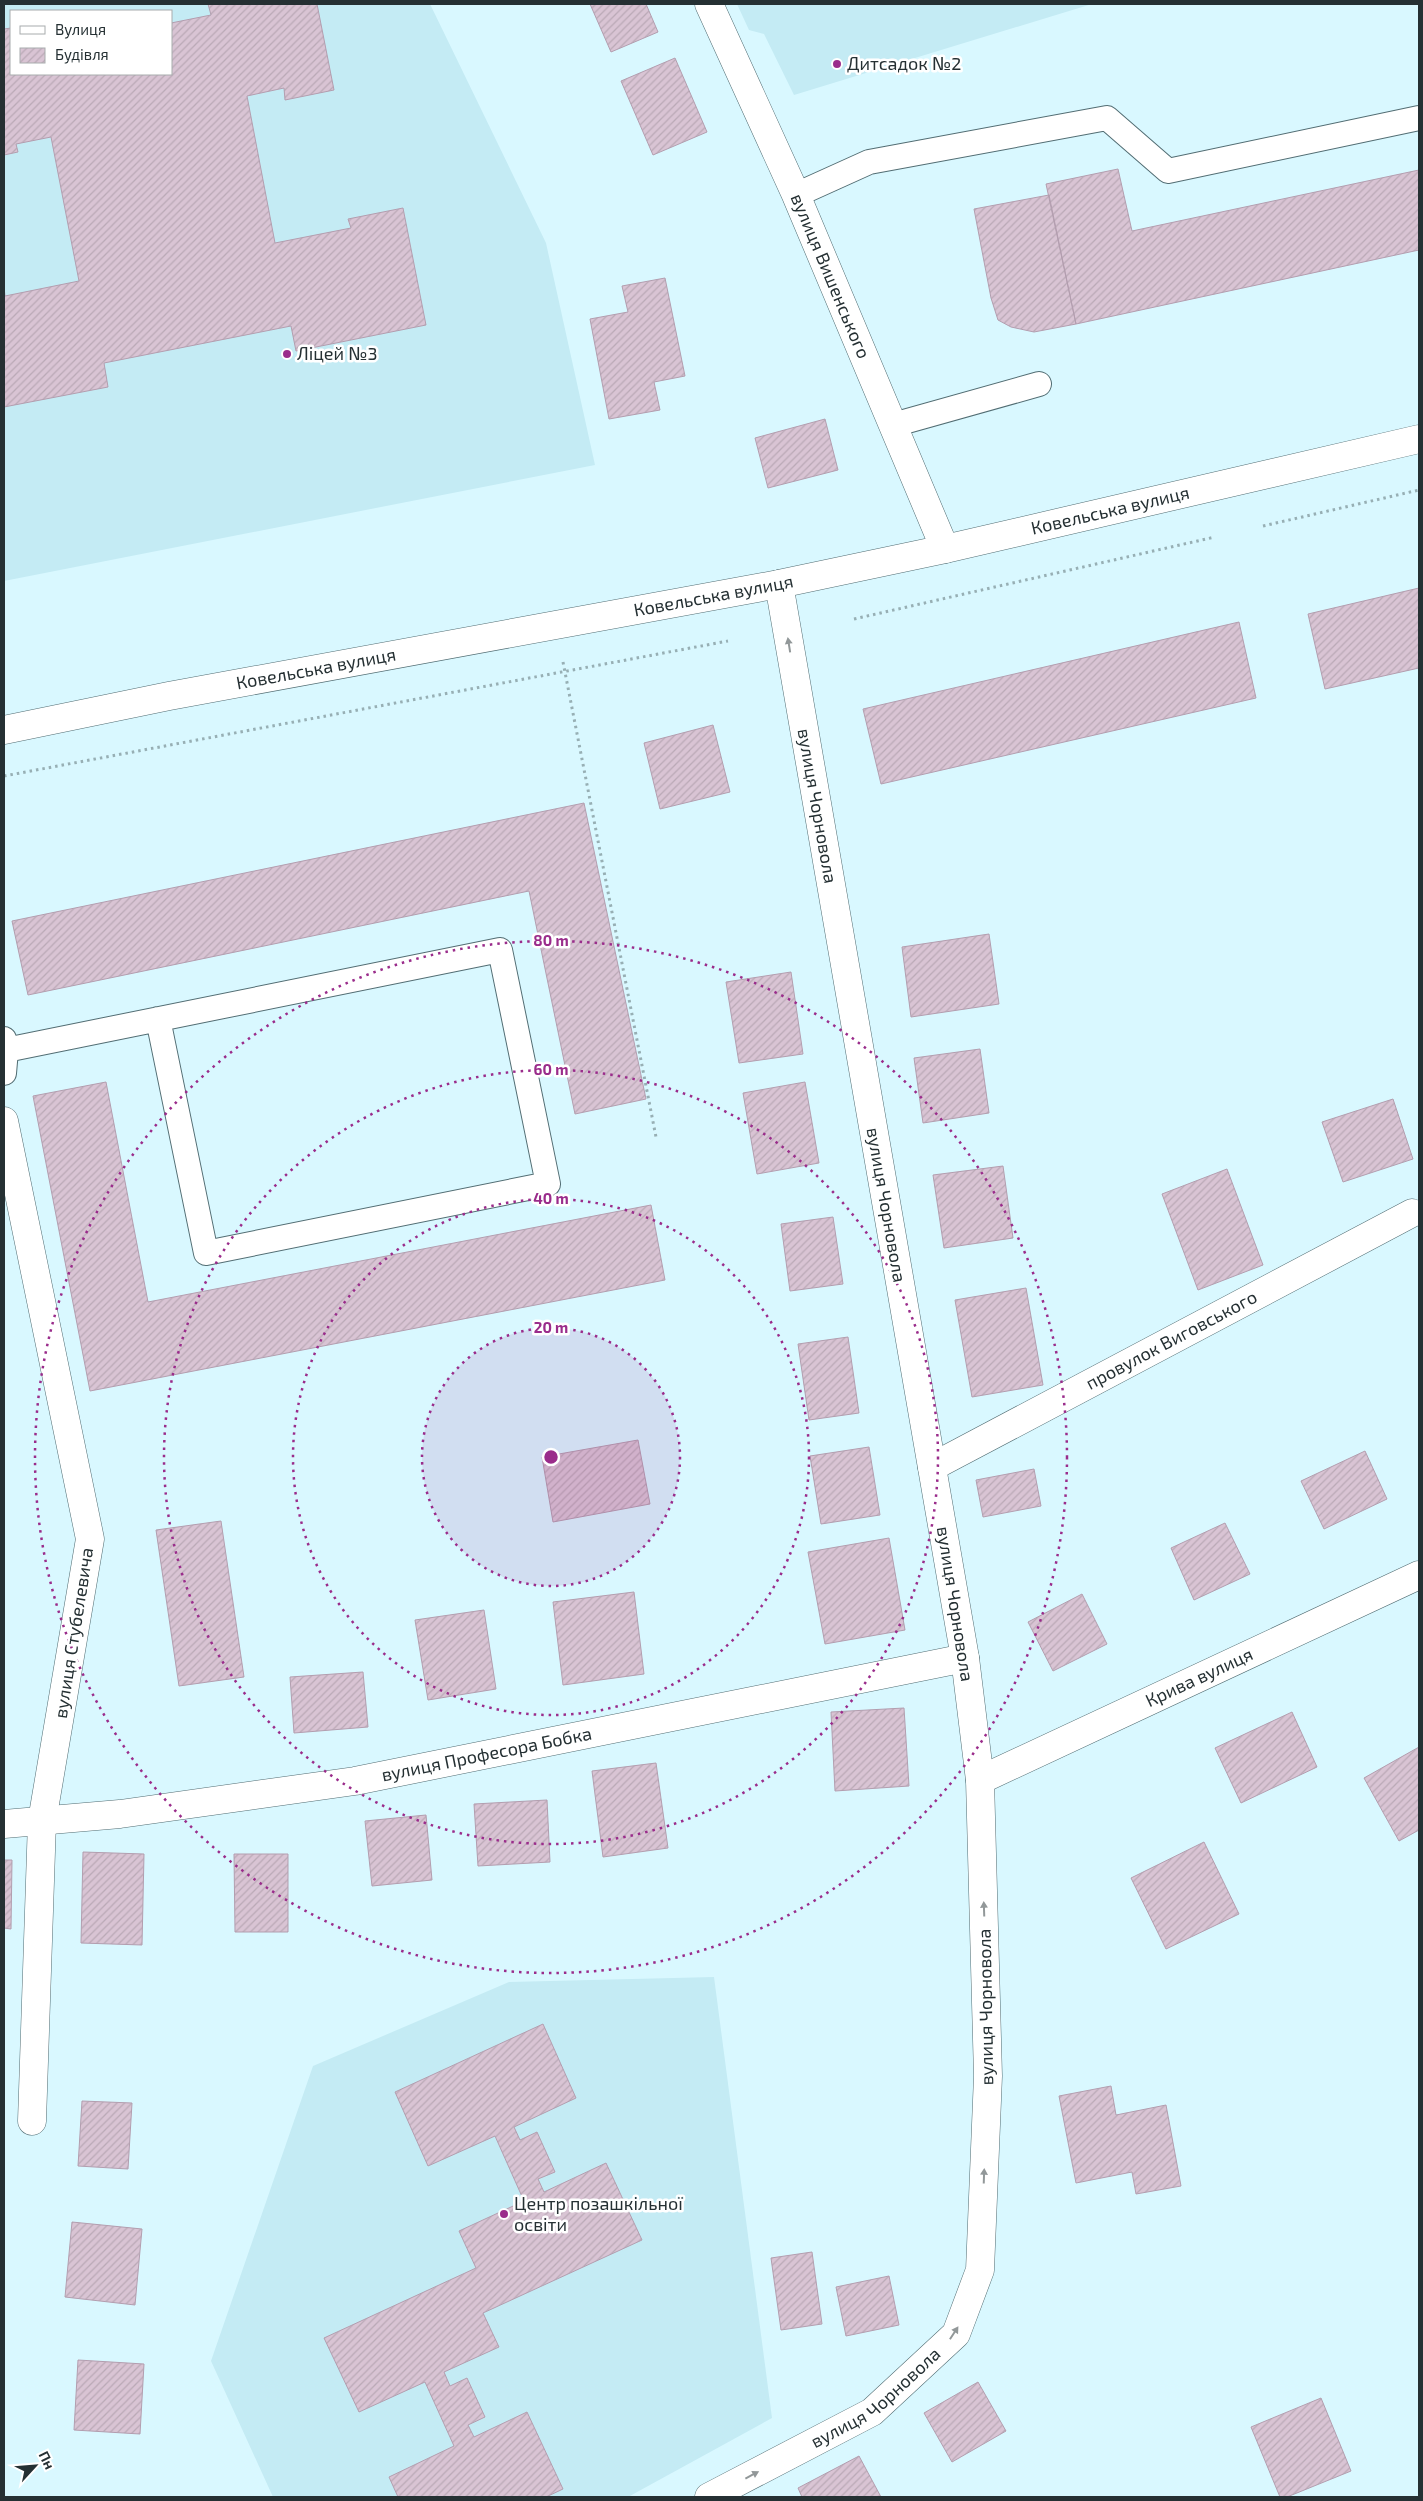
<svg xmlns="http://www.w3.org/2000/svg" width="1423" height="2501" viewBox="0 0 1423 2501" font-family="'Exo 2',sans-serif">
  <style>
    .built { fill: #c4ebf4; fill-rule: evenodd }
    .building { fill: url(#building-hatch); stroke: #b39eaf }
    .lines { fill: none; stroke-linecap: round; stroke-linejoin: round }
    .lane-casing { stroke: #526d73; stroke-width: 26 }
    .street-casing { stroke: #526d73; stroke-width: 29 }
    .primary-casing { stroke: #526d73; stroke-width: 29 }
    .path { stroke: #97afb4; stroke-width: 3; stroke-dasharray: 2.5 4; stroke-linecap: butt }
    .lane { stroke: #fff; stroke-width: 24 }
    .street { stroke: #fff; stroke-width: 28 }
    .primary { stroke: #fff; stroke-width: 28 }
    .oneway { fill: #929899 }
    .ring { fill: none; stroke: #9a2c8b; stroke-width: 2.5; stroke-dasharray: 2.5 5 }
    .poi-dot { fill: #9a2c8b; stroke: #fff; stroke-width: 2 }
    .labels { text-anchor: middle; stroke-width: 5; stroke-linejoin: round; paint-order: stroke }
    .poi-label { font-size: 18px; fill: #253033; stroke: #fff; text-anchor: start }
    .street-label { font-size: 18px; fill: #253033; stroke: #fff }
    .centre { fill: #9a2c8b; stroke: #fff; stroke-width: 2.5 }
    .ring-label { font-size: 15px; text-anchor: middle; font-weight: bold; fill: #9a2c8b; stroke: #fff; stroke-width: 5; stroke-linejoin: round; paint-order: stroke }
  </style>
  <defs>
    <pattern id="building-hatch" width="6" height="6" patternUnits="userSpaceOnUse" patternTransform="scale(1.25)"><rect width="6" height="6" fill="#d9c4d4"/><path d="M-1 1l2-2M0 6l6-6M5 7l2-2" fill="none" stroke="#baa9b6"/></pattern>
  </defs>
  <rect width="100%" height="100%" fill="#d9f8ff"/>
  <path class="built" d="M4 4H430L546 243 595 465 4 581ZM11 11H171V74H11Z
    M737 4H1092L794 95 764 34 749 30Z
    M714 1977 772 2418 628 2497H273L211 2361 313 2066 509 1982Z"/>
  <path class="building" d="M208 4H317L334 90 285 100 284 88 247 96 275 243 351 228 348 219 403 208 426 325 296 351 291 326 104 363 108 387 4 407V287L5 296 79 281 51 137 16 144 18 152 4 155V29L11 28V74H171V23L211 15Z
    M590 4H646L658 32 611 52Z
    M675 58 707 132 653 155 621 81Z
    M1118 169 1132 231 1419 170V250L1076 324 1046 184Z
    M1049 195 1076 324 1034 332 1011 327 998 320 991 298 974 209Z
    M665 278 685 376 654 382 660 410 609 419 590 319 628 312 622 286Z
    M825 419 838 470 768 488 755 438Z
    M1419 588V668L1325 689 1308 614Z
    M1239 622 1256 698 881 784 863 709Z
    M713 725 730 792 660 809 644 743Z
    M584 803 646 1099 575 1114 529 891 28 995 12 921Z
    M989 934 999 1004 911 1017 902 947Z
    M791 972 803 1054 739 1063 726 982Z
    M980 1049 989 1113 923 1123 914 1058Z
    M106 1082 148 1302 651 1205 665 1280 90 1391 33 1096Z
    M805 1082 819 1163 757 1174 743 1093Z
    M1393 1099 1413 1159 1343 1182 1322 1122Z
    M1003 1166 1013 1238 944 1248 933 1175Z
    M1227 1169 1263 1265 1198 1290 1162 1194Z
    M833 1217 843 1284 790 1291 781 1224Z
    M1026 1288 1043 1385 972 1397 955 1300Z
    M848 1337 859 1413 809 1420 798 1344Z
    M638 1440 650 1504 553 1522 542 1457Z
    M869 1447 880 1515 821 1524 810 1456Z
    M1365 1451 1387 1499 1324 1529 1301 1481Z
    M1034 1469 1041 1506 983 1517 976 1480Z
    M221 1521 244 1677 179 1686 156 1530Z
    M1225 1523 1250 1574 1194 1600 1171 1548Z
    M889 1538 905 1630 825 1644 808 1552Z
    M634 1592 644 1674 563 1685 553 1602Z
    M1082 1594 1107 1644 1053 1671 1028 1622Z
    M484 1610 496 1689 428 1700 415 1620Z
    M363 1672 368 1727 294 1733 290 1677Z
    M904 1708 909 1786 835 1791 831 1712Z
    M1292 1712 1317 1767 1241 1803 1215 1748Z
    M1419 1747V1830L1399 1841 1364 1778Z
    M656 1763 668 1848 603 1857 592 1771Z
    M547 1800 550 1862 478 1866 474 1804Z
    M426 1815 432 1880 372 1886 365 1821Z
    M1204 1842 1239 1914 1166 1949 1131 1878Z
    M83 1852 144 1854 142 1945 81 1943Z
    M234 1854H288V1932H235Z
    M4 1860H12L11 1929 4 1928Z
    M543 2024 576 2098 514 2127 520 2140 537 2132 555 2172 538 2179 544 2192 606 2163 642 2240 483 2313 499 2347 444 2372 450 2386 467 2378 485 2417 468 2425 474 2437 527 2412 563 2489 546 2497H398L389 2477 454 2446 425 2382 359 2412 324 2338 476 2268 459 2231 524 2201 495 2136 428 2166 395 2092Z
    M1111 2086 1116 2115 1166 2105 1181 2186 1136 2194 1132 2172 1076 2183 1059 2096Z
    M82 2101 132 2103 128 2169 78 2166Z
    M72 2222 142 2229 135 2305 65 2297Z
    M812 2252 822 2324 781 2330 771 2258Z
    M889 2276 899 2325 846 2336 836 2287Z
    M78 2360 144 2364 140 2434 74 2430Z
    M978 2382 1006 2431 952 2462 924 2413Z
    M1321 2398 1351 2471 1287 2497H1280L1251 2427Z
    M859 2456 881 2497H802L798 2488Z"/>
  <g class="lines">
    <defs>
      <path id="lane" d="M796 195 869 162 1107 118 1168 171 1419 118
        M893 425 1039 384
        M4 1039 6 1050 4 1073
        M6 1050 500 950 548 1184 206 1253 158 1019"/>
      <g id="street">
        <path id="s1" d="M709 4 796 195 945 549"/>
        <path d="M4 1121 90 1539 42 1821 32 2121"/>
        <path id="s2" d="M932 1467 1412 1213"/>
        <path id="s3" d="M980 1780 1419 1575"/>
        <path id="s4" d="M4 1824 120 1814 355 1781 965 1658"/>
        <path id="s5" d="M709 2497 872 2412 956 2334 980 2270 988 2076 980 1780 965 1658 779 584"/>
      </g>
      <g id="primary">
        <path id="s6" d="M4 730 169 696 779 584 945 549 1419 439"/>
      </g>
    </defs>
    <use href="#lane" class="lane-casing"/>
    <use href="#street" class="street-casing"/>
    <use href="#primary" class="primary-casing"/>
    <path class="path" d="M1263 526 1419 490
      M854 619 1215 537
      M563 662 656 1137
      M4 776 728 641"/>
    <use href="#lane" class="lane"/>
    <use href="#street" class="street"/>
    <use href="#primary" class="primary"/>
  </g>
  <defs><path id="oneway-solid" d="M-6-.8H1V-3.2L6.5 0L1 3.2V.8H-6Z" transform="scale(1.25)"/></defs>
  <g class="oneway">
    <use href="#oneway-solid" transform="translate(789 645) rotate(-99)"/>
    <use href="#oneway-solid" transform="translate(984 1909) rotate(-92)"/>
    <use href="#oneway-solid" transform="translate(984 2176) rotate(-88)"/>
    <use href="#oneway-solid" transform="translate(954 2333) rotate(-57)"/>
    <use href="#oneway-solid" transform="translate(752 2475) rotate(-28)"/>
  </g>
  <circle cx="551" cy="1457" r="129" fill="#9a2c8b" fill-opacity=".12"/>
  <g class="ring">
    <circle cx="551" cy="1457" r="129"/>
    <circle cx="551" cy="1457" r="258"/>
    <circle cx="551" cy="1457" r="387"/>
    <circle cx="551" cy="1457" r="516"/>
  </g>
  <g class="poi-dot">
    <circle cx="837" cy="64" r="5"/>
    <circle cx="287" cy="354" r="5"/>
    <circle cx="504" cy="2214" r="5"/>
  </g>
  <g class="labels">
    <g class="poi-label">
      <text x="847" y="70">Дитсадок №2</text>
      <text x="297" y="360">Ліцей №3</text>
      <text x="514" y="2210">Центр позашкільної<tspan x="514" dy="21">освіти</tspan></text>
    </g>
    <g class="street-label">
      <text dy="6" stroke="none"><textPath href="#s1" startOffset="298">вулиця Вишенського</textPath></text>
      <text dy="6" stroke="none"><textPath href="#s6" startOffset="1128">Ковельська вулиця</textPath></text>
      <text dy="6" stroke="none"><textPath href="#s6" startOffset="722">Ковельська вулиця</textPath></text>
      <text dy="6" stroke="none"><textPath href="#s6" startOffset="318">Ковельська вулиця</textPath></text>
      <text transform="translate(817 806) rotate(80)" y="6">вулиця Чорновола</text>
      <text transform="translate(886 1205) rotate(80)" y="6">вулиця Чорновола</text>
      <text dy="6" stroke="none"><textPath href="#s2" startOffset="271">провулок Виговського</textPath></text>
      <text transform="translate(955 1604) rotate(81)" y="6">вулиця Чорновола</text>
      <text transform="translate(74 1633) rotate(-81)" y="6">вулиця Стубелевича</text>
      <text dy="6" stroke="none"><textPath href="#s3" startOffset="242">Крива вулиця</textPath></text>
      <text dy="6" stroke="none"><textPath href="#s4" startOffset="488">вулиця Професора Бобка</textPath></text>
      <text transform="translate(986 2007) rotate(-91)" y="6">вулиця Чорновола</text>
      <text dy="6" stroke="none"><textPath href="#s5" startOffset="195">вулиця Чорновола</textPath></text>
    </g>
  </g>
  <circle cx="551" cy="1457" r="8" class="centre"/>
  <g class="ring-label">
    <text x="551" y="946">80 m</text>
    <text x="551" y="1075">60 m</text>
    <text x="551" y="1204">40 m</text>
    <text x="551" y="1333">20 m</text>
  </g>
  <rect width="1423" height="2501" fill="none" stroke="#253033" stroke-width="10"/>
  <rect x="10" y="10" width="162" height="65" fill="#ffffff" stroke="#a8acad"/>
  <rect x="20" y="26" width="25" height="8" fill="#ffffff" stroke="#a8acad"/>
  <text x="55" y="35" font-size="15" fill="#253033">Вулиця</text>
  <rect x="20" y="48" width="25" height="15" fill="url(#building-hatch)" stroke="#a8acad"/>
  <text x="55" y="60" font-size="15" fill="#253033">Будівля</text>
  <g transform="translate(35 2466) rotate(64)" stroke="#ffffff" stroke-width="4" paint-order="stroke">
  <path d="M0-4L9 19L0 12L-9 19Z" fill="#253033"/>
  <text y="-8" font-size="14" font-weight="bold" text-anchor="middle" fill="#253033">Пн</text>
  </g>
</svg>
